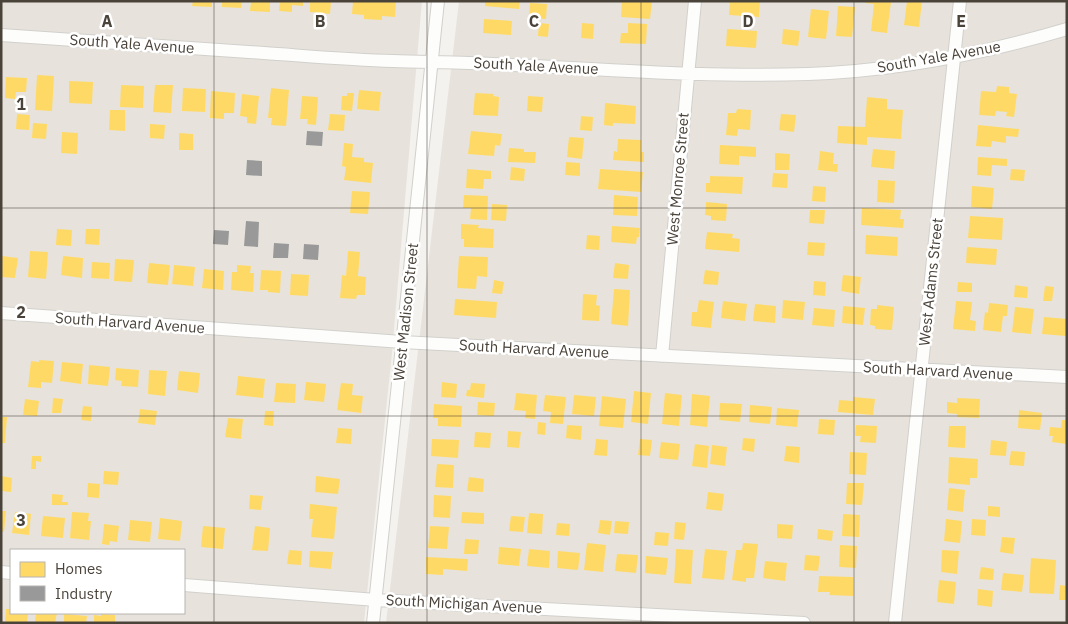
<svg xmlns="http://www.w3.org/2000/svg" width="1068" height="624" viewBox="0 0 1068 624" font-family="'IBM Plex Sans',sans-serif">
  <style>
    .residential { fill: #e7e3dc; fill-rule: evenodd }
    .homes { fill: #ffd966 }
    .industry { fill: #999 }
    .lines { fill: none; stroke-linecap: round; stroke-linejoin: round }
    .minor-casing { stroke: #d2d0cc; stroke-width: 14 }
    .minor { stroke: #fdfdfc; stroke-width: 12 }
    .grid { fill: none; stroke: #4a433a; stroke-width: 1; stroke-opacity: 0.55 }
    .labels { text-anchor: middle; stroke-width: 5; stroke-linejoin: round; paint-order: stroke }
    .street-label { font-size: 15px; fill: #4a433a; stroke: #fff }
    .grid-label { font-size: 16px; text-anchor: middle; font-weight: bold; fill: #4a433a; stroke: #fff; stroke-width: 5; stroke-linejoin: round; paint-order: stroke }
  </style>
  <rect width="100%" height="100%" fill="#f4f2ee"/>
  <path class="residential" d="M1 1H422L392 353 364 623H1ZM11 550H184V613H11Z
    M459 1H1067V623H386Z"/>
  <path class="homes" d="M193 1H212V7L192 6Z
    M222 1H242L241 8 222 7Z
    M251 1H270V12L250 11Z
    M280 1H303V6L292 5V12L279 11Z
    M310 1H331L330 14 310 12Z
    M353 1H396L395 17 382 16V20L364 19V15L352 14Z
    M485 1H520L519 9 485 6Z
    M622 1H652L650 19 621 17Z
    M730 1H760L759 17 729 15Z
    M865 1 891 2 887 33 871 31 874 4 865 3Z
    M907 1H922L919 27 904 25Z
    M530 3 547 4 546 19 529 18Z
    M838 6 855 7 852 37 836 36Z
    M811 9 829 11 826 39 808 37Z
    M484 19 512 21 511 35 483 33Z
    M539 23 549 24 548 37 538 36Z
    M582 23 594 24 593 39 581 38Z
    M628 23 647 24 646 44 620 43 621 33H628Z
    M727 29 757 31 756 48 726 46Z
    M783 29 800 31 798 46 782 44Z
    M37 75 54 76 52 111 35 110Z
    M6 77 27 78 26 92H16L15 99 5 98Z
    M69 81 93 82 92 104 69 103Z
    M121 85 144 86 143 108 120 107Z
    M155 85H173L171 113 153 112Z
    M997 86 1009 87V93L1017 94 1014 117 1006 116 1007 112 996 111 995 116 979 115 981 91 996 92Z
    M183 88 206 89 205 112 182 111Z
    M271 88 289 90 286 126 271 125 272 118H268Z
    M359 90 381 92 379 111 357 109Z
    M211 91 235 93 234 113H224V119L210 118Z
    M347 93H354L352 111 341 110 342 96H347Z
    M475 93 494 94 493 96 499 97 498 116 473 115Z
    M242 94 259 96 256 124 247 123V117L240 116Z
    M302 96 318 97 316 125 307 124 308 119H300Z
    M528 96 543 97 542 112 527 111Z
    M867 97 887 99V109L903 110 901 139 867 137V145L837 143 838 126 865 127Z
    M605 103 636 106 635 124 613 123V126L604 125Z
    M737 109 751 110 750 130 738 129 737 136 726 135 728 113H736Z
    M110 110H125V131L109 130Z
    M17 114 30 115 29 130 16 129Z
    M330 114 345 115 344 131 328 130Z
    M781 114 796 115 794 132 779 130Z
    M581 116 593 117 592 131 580 130Z
    M33 123 47 124 46 139 32 138Z
    M150 124 165 125 164 139 150 138Z
    M978 125 1019 129 1018 137 1006 136V143L992 141 991 147 976 146Z
    M471 131 502 134 500 146 495 145 494 156 468 154Z
    M62 132 78 133 77 154 61 153Z
    M179 133 193 134V150H179Z
    M569 137 584 138 582 159 567 157Z
    M618 139 641 140V152H644V162L613 160 614 151 617 152Z
    M344 143 353 144 352 157 364 158V162L373 163 371 183 344 180 346 167 342 166Z
    M720 145 756 147V157L739 156V165L719 164Z
    M509 148 524 149V152H536L535 163 508 162Z
    M873 149 895 151 894 169 871 167Z
    M820 151 834 153 833 164H838L837 172 818 170Z
    M775 153 790 154 789 170H775Z
    M978 157 1007 159V166L992 165 991 176 977 175Z
    M566 162 580 163V176L565 175Z
    M511 167 525 169 524 181 510 180Z
    M467 169 491 171V179H484L483 189 466 188Z
    M600 169 643 172 641 192 598 189Z
    M1011 169 1025 170 1024 181 1010 180Z
    M773 173 788 174 787 188 772 187Z
    M710 176 743 177 742 194 706 192V183H710Z
    M878 180 895 181 894 203 877 202Z
    M813 186 826 187 825 202 812 201Z
    M972 186 994 188 992 209 971 207Z
    M352 191 370 192 368 214 350 213Z
    M464 195 488 196 487 220 470 219 471 208H463Z
    M614 195 638 197 637 216 613 215Z
    M706 202 727 204 726 221 711 220V216L705 215Z
    M492 204 507 205 506 221 491 220Z
    M862 208 901 210 900 219H904L903 228 861 225Z
    M810 210H825L824 224 809 223Z
    M970 216 1003 218 1002 240 968 238Z
    M461 224 479 225 478 228 494 229 493 248 464 247V239H461Z
    M612 226 640 228 639 237H637L636 244 611 242Z
    M57 229 72 230 71 246 56 245Z
    M86 229H100L99 245 85 244Z
    M707 232 733 234 732 238 740 239 739 252 705 249Z
    M587 235 600 236 599 250 586 249Z
    M866 235 898 237 897 256 865 254Z
    M808 242 825 243 824 256 807 255Z
    M967 247 997 249 996 265 966 263Z
    M30 251 48 252 46 279 28 277Z
    M348 251 360 252 358 276 366 277 365 295H357L356 299 340 298 342 275 346 276Z
    M2 256 18 258 15 278 1 277Z
    M63 256 83 258 82 278 61 275Z
    M459 256 488 257 487 277 477 276 476 289 457 288Z
    M115 259 134 260 132 282 114 281Z
    M92 262 110 263 109 279 91 278Z
    M149 263 170 265 168 285 147 283Z
    M615 263 629 265 628 279 613 278Z
    M174 265 195 267 193 286 172 284Z
    M237 265 251 266 250 273H254L253 292 231 290 232 272H237Z
    M204 269 224 271 223 290 202 288Z
    M261 270 281 271 280 293 268 292V290H260Z
    M705 270 719 272 718 285 703 284Z
    M291 274 309 275 308 296 290 295Z
    M843 275 861 277 859 294 841 291Z
    M494 280 504 282 502 294 492 293Z
    M814 281 826 282 825 296 813 295Z
    M958 282 972 283V292H957Z
    M1015 285 1028 287 1027 298 1014 297Z
    M1045 286 1054 287 1052 301H1043Z
    M614 289 630 290 628 326 611 324Z
    M583 294 597 295 596 305 600 306 599 321 582 320Z
    M455 299 497 302 496 318 454 315Z
    M699 300 714 302 711 328 691 326 692 312H697Z
    M783 300 805 302 803 320 782 318Z
    M723 301 747 304 745 321 721 318Z
    M956 301 972 302 970 320 976 321 975 331 953 329Z
    M989 303 1008 305 1007 316H1003L1001 332 983 330 985 312 988 313Z
    M755 304 776 306 775 323 753 321Z
    M877 305 894 307 892 330 875 329V326L870 325 871 309H877Z
    M843 306 865 308 863 325 842 323Z
    M1015 307 1034 309 1031 334 1012 332Z
    M814 308 835 310 834 327 812 325Z
    M1044 317 1067 319 1066 336 1042 334Z
    M39 360 54 361 52 383 41 382V388L28 387 31 361 39 362Z
    M62 362 83 364 81 384 60 381Z
    M89 365 110 367 108 386 88 384Z
    M116 368 139 370 138 387 121 386 122 381 115 380Z
    M149 370 167 371 165 396 148 394Z
    M179 371 200 373 198 393 177 390Z
    M238 376 265 379 263 398 236 395Z
    M306 382 326 384 324 402 304 400Z
    M442 382 457 384 456 398 441 397Z
    M276 383 296 384 295 403 274 402Z
    M341 383 353 384 352 395 363 396 361 413 337 410Z
    M471 383 485 384 484 398 466 396 467 390H470Z
    M634 391 651 393 648 424 631 422Z
    M516 393 537 395 535 419 525 418 526 411 514 410Z
    M665 393 682 395 679 426 662 424Z
    M692 394 710 396 707 427 690 425Z
    M545 395 566 397 563 424 550 423 551 412 543 411Z
    M574 395 596 397 594 416 572 414Z
    M602 396 626 399 623 428 599 426Z
    M853 397 875 399 873 415 838 412 839 400 853 401Z
    M53 398 63 399 61 413H52Z
    M957 398 980 399 979 418 957 417V414L947 413V402L957 403Z
    M25 399 39 401 37 416 23 415Z
    M478 402 495 403 494 416 477 415Z
    M720 403 742 404 740 422 719 420Z
    M434 404 462 406 461 427 438 426V418H433Z
    M750 405 772 407 770 424 749 422Z
    M83 406 92 407 91 421 81 420Z
    M777 408 799 410 797 427 776 425Z
    M140 409 157 411 155 425 138 423Z
    M1019 410 1042 413 1040 430 1018 428Z
    M265 411H274L273 426 264 425Z
    M1 417H7L5 443H1Z
    M228 418 243 419 241 439 225 437Z
    M819 419 835 420 834 435 818 434Z
    M1062 420H1067V444L1052 442 1053 436H1049L1050 427 1061 428Z
    M538 422 546 423 545 435 537 434Z
    M567 425 582 426 581 440 566 438Z
    M856 425 877 426 876 443 860 442 861 436H855Z
    M949 426H966L965 448 948 447Z
    M338 428 352 429 351 444 336 443Z
    M508 431 521 432 519 448 507 447Z
    M475 432 491 433 490 448 474 447Z
    M743 438 755 439 754 452 742 450Z
    M432 439 459 440 458 458 431 456Z
    M596 439 608 440 607 456 594 455Z
    M640 439 652 440 650 456 638 455Z
    M991 440 1007 442 1006 456 990 455Z
    M661 442 680 444 678 460 659 458Z
    M695 444 709 446 707 468 692 466Z
    M712 445 727 447 725 466 710 464Z
    M786 446 800 447 799 463 784 461Z
    M1011 451 1025 452 1024 466 1009 465Z
    M850 452 867 453 866 475 849 474Z
    M32 456H41V462L36 461V469H31Z
    M949 457 978 459 977 478H970V485L948 483Z
    M437 464 454 465 453 488 435 487Z
    M104 471 119 472 118 485 103 484Z
    M1 476 12 478 11 492 1 491Z
    M316 476 340 479 338 494 315 492Z
    M469 477 484 479 483 492 467 491Z
    M88 483 100 484 99 498 87 497Z
    M847 483H864L862 505 846 504Z
    M949 488 965 490 963 512 947 510Z
    M708 492 724 494 722 511 706 509Z
    M52 494 63 495 62 502H68V505H52Z
    M250 495 263 496 261 510 249 509Z
    M434 495 451 496 450 518 433 517Z
    M310 504 337 507 334 539 311 537 313 519H309Z
    M988 506 1000 507V517L988 516Z
    M1 511H6L4 532 1 531Z
    M15 512 31 514 29 535 12 533Z
    M72 512 89 513 88 521H91L89 540 70 538Z
    M462 512 484 513V524L461 523Z
    M529 513 543 514 542 534 527 533Z
    M843 514 860 515 859 537 842 536Z
    M43 516 65 518 63 538 41 536Z
    M511 516 525 517 523 532 509 531Z
    M160 518 182 521 180 541 158 539Z
    M946 519 962 521 960 543 944 541Z
    M972 519 986 520 985 536 971 535Z
    M130 520 152 522 150 542 128 540Z
    M600 520 612 521 610 535 598 533Z
    M615 521 629 522 628 534 614 533Z
    M675 522 686 523 684 540 674 539Z
    M557 523 570 524 569 536 556 535Z
    M104 524 119 526 117 542 110 541 109 545 102 544Z
    M777 524 793 525 792 539 777 538Z
    M203 526 225 528 223 549 201 547Z
    M255 526 270 528 268 551 252 550Z
    M430 526 449 527 447 549 428 548Z
    M818 529 833 531 832 541 817 539Z
    M655 532 669 533 668 546 654 545Z
    M1002 537 1015 538 1013 554 1000 552Z
    M465 539 479 540 478 554H464Z
    M587 543 606 545 603 572 584 570Z
    M743 543 758 544 754 578H746V582L732 580 736 550H742Z
    M840 545 857 546 856 568 839 567Z
    M499 547 521 549 519 566 498 564Z
    M529 549 550 551 549 568 527 566Z
    M676 549 693 550 691 584 674 583Z
    M705 549 727 551 724 580 702 578Z
    M289 550 302 551 301 565 287 564Z
    M942 550 959 551 957 574 941 572Z
    M310 551 333 552 331 569 309 567Z
    M558 551 580 553 578 570 557 568Z
    M617 554 638 555 636 573 615 571Z
    M805 555 820 556 818 571 804 570Z
    M646 556 668 558 666 575 645 573Z
    M426 557 468 559 467 571 443 569V575L426 574Z
    M1031 558 1056 560 1054 594 1029 593Z
    M765 561 787 563 785 581 763 578Z
    M981 567 994 569 993 580 979 579Z
    M1003 573 1024 575 1022 592 1001 590Z
    M819 576 853 577V596L829 595 830 592H818Z
    M939 580 956 582 954 604 937 602Z
    M1060 585 1067 586V600H1059Z
    M978 589 993 591 992 607 977 605Z
    M6 609H11V613H28L27 623H5Z
    M36 613H57L55 623H35Z
    M64 614 87 616 86 623H64Z
    M101 614 115 615V623H94V615L101 616Z"/>
  <path class="industry" d="M307 131 323 132 322 146 306 145Z
    M247 160 262 161V176L246 175Z
    M246 221 259 222 258 247 244 246Z
    M214 230 229 231 228 245 213 244Z
    M274 243 289 244 288 258H273Z
    M304 244 319 245 318 260 303 259Z"/>
  <g class="lines">
    <defs>
      <path id="minor" d="M1 35C89 41 177 47 264 53 307 56 350 60 393 61 418 62 444 62 469 63 582 67 694 78 808 74 895 71 983 54 1067 29
        M1 313 402 342 1067 377
        M662 356 695 1
        M1 572 11 573
        M184 585 376 600 804 623
        M373 623 438 1
        M895 623 960 1"/>
    </defs>
    <use href="#minor" class="minor-casing"/>
    <use href="#minor" class="minor"/>
  </g>
  <path class="grid" d="M214 1V623M427 1V623M641 1V623M854 1V623M1 208H1067M1 416H1067"/>
  <g class="labels">
    <g class="street-label">
      <text transform="translate(132 44) rotate(4)" y="5">South Yale Avenue</text>
      <text transform="translate(939 57) rotate(-10)" y="5">South Yale Avenue</text>
      <text transform="translate(536 66) rotate(3)" y="5">South Yale Avenue</text>
      <text transform="translate(678 179) rotate(-85)" y="5">West Monroe Street</text>
      <text transform="translate(931 282) rotate(-84)" y="5">West Adams Street</text>
      <text transform="translate(406 312) rotate(-84)" y="5">West Madison Street</text>
      <text transform="translate(130 323) rotate(4)" y="5">South Harvard Avenue</text>
      <text transform="translate(534 349) rotate(3)" y="5">South Harvard Avenue</text>
      <text transform="translate(938 371) rotate(3)" y="5">South Harvard Avenue</text>
      <text transform="translate(464 604) rotate(3)" y="5">South Michigan Avenue</text>
    </g>
  </g>
  <g class="grid-label">
    <text x="107" y="27">A</text>
    <text x="320" y="27">B</text>
    <text x="534" y="27">C</text>
    <text x="748" y="27">D</text>
    <text x="961" y="27">E</text>
    <text x="21" y="110">1</text>
    <text x="21" y="318">2</text>
    <text x="21" y="526">3</text>
  </g>
  <rect width="1068" height="624" fill="none" stroke="#4a433a" stroke-width="5"/>
  <rect x="10" y="549" width="175" height="65" fill="#ffffff" stroke="#b7b4b0"/>
  <rect x="20" y="562" width="25" height="15" fill="#ffd966" stroke="#b7b4b0"/>
  <text x="55" y="574" font-size="15" fill="#4a433a">Homes</text>
  <rect x="20" y="586" width="25" height="15" fill="#999999" stroke="#b7b4b0"/>
  <text x="55" y="599" font-size="15" fill="#4a433a">Industry</text>
</svg>
